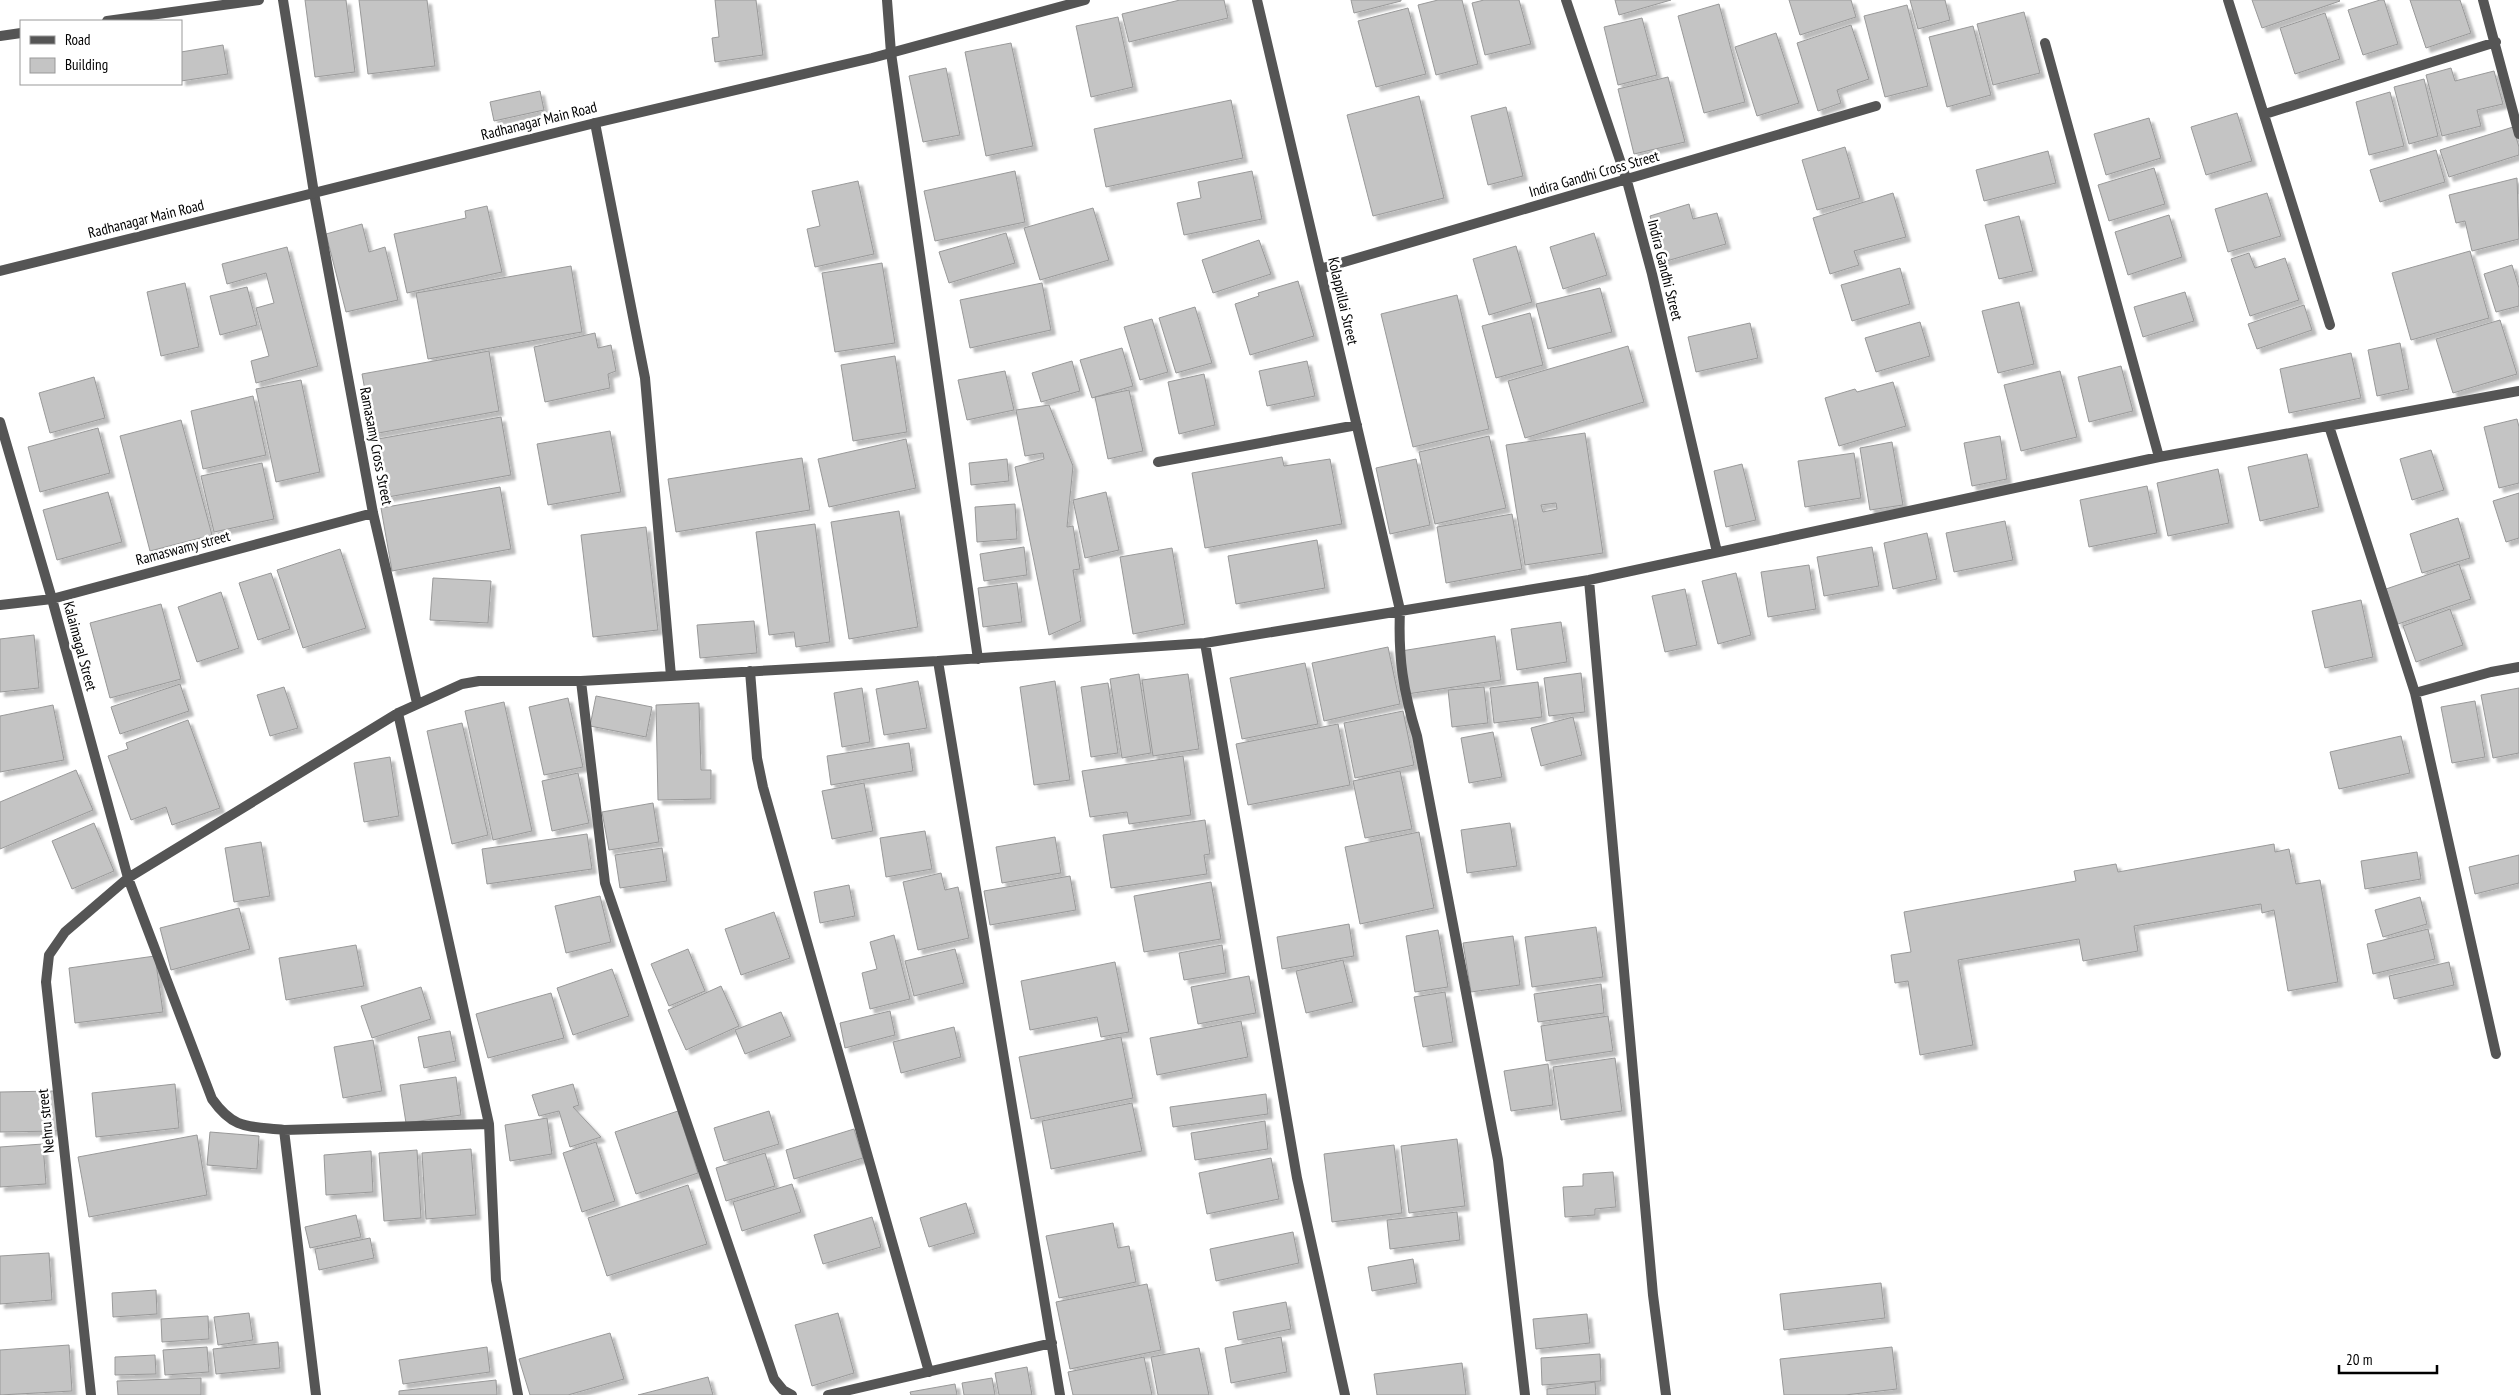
<svg xmlns="http://www.w3.org/2000/svg" width="2519" height="1395" viewBox="0 0 2519 1395" font-family="'PT Sans Narrow',sans-serif">
  <style>
    .building { fill: #c4c4c4; stroke: #999; fill-rule: evenodd; filter: url(#shadow) }
    .lines { fill: none; stroke-linecap: round; stroke-linejoin: round }
    .minor { stroke: #555; stroke-width: 10 }
    .tertiary { stroke: #555; stroke-width: 10 }
    .labels { text-anchor: middle; stroke-width: 5; stroke-linejoin: round; paint-order: stroke }
    .street-label { font-size: 15px; fill: #000; stroke: #fff }
  </style>
  <defs>
    <filter id="shadow"><feDropShadow dx="4.5" dy="4.5" stdDeviation="1" flood-color="#0004"/></filter>
  </defs>
  <rect width="100%" height="100%" fill="#fff"/>
  <path class="building" d="M305 0H346L355 72 315 77Z
    M359 0H427L435 66 368 74Z
    M715 0H756L763 55 715 62 712 38 719 37Z
    M1180 0H1224L1228 18 1129 42 1122 14Z
    M1351 0H1401V1L1354 13Z
    M1438 0H1462L1478 64 1436 75 1418 5Z
    M1484 0H1519L1531 44 1485 55 1472 3Z
    M1615 0H1671L1619 15Z
    M1789 0H1851L1856 17 1800 35Z
    M1910 0H1945L1950 20 1918 29Z
    M2252 0H2339L2340 1 2262 28Z
    M2380 0H2384L2398 44 2363 55 2348 10Z
    M2410 0H2460L2471 33 2426 48Z
    M1719 4 1745 102 1704 113 1678 16Z
    M1907 5 1928 86 1885 97 1864 16Z
    M1408 8 1426 74 1376 87 1358 21Z
    M2024 12 2040 73 1993 85 1977 24Z
    M2325 13 2340 59 2295 74 2280 28Z
    M1118 17 1133 87 1091 97 1076 26Z
    M1642 18 1657 75 1618 85 1604 27Z
    M1851 25 1869 79 1837 90 1841 103 1818 111 1797 43Z
    M1973 26 1991 95 1947 107 1929 37Z
    M1776 33 1799 103 1757 116 1735 47Z
    M1011 43 1033 146 986 156 965 52Z
    M223 45 228 74 181 81V52Z
    M946 68 960 135 923 142 909 76Z
    M2451 68 2455 81 2494 71 2503 104 2477 110 2481 126 2442 136 2426 75Z
    M1668 77 1685 142 1634 154 1618 89Z
    M2424 79 2438 136 2409 144 2394 87Z
    M540 91 544 110 494 121 490 102Z
    M2390 92 2404 146 2369 155 2356 102Z
    M1419 96 1444 198 1373 216 1347 115Z
    M1231 100 1243 158 1106 187 1094 129Z
    M1506 107 1523 176 1488 185 1471 116Z
    M2237 113 2252 161 2206 175 2191 127Z
    M2149 118 2161 158 2106 175 2094 134Z
    M2513 127 2519 147V155L2449 177 2440 150Z
    M1845 147 1860 198 1817 210 1802 160Z
    M2436 150 2445 182 2380 202 2370 170Z
    M2048 151 2056 183 1984 201 1976 170Z
    M2154 168 2165 204 2109 221 2098 185Z
    M1015 171 1025 222 935 241 924 191Z
    M1252 171 1262 219 1184 235 1177 203 1201 198 1198 182Z
    M2517 178 2519 239 2472 251 2465 221 2456 223 2449 195Z
    M858 181 874 254 815 267 807 229 820 226 812 191Z
    M1893 193 1906 237 1854 251 1859 265 1830 274 1813 218Z
    M2267 193 2281 236 2228 252 2215 209Z
    M1689 204 1693 219 1717 213 1726 244 1663 262 1650 216Z
    M487 206 502 272 407 293 394 234 466 218 465 211Z
    M1093 208 1109 260 1040 280 1024 228Z
    M2169 215 2182 257 2128 275 2115 232Z
    M2019 216 2033 271 1999 279 1985 225Z
    M362 224 369 252 385 247 398 300 346 312 326 234Z
    M1006 233 1015 263 949 283 939 252Z
    M1594 233 1607 275 1563 289 1550 247Z
    M1259 240 1271 274 1213 293 1202 260Z
    M1516 246 1532 302 1489 315 1473 259Z
    M287 247 318 366 256 383 251 361 269 356 256 308 274 303 266 273 227 284 222 264Z
    M2470 251 2489 318 2411 340 2392 273Z
    M2249 253 2255 268 2285 258 2299 300 2250 316 2231 259Z
    M882 263 895 343 835 352 822 273Z
    M2512 265 2519 288V306L2496 312 2484 274Z
    M571 266 582 332 428 359 416 293Z
    M1900 268 1910 304 1852 321 1841 285Z
    M1298 281 1314 336 1250 355 1235 304 1259 296 1258 293Z
    M185 283 199 347 161 356 147 292Z
    M1042 283 1051 330 970 348 960 300Z
    M247 287 257 325 220 335 210 296Z
    M1600 288 1612 332 1548 349 1536 304Z
    M2185 292 2194 321 2143 337 2134 307Z
    M1457 295 1489 429 1413 447 1381 314Z
    M2019 302 2034 364 1998 373 1982 311Z
    M2304 305 2312 330 2257 349 2248 324Z
    M1195 307 1212 363 1176 373 1159 318Z
    M1530 313 1543 365 1496 378 1482 326Z
    M1152 319 1168 372 1140 380 1124 327Z
    M2500 320 2517 374 2453 393 2436 339Z
    M1920 322 1930 356 1876 372 1865 338Z
    M1750 323 1758 358 1696 372 1688 337Z
    M595 333 598 348 611 345 616 371 608 374 610 388 545 402 534 347Z
    M2400 343 2409 389 2377 396 2368 350Z
    M1628 346 1644 402 1525 438 1508 381Z
    M1122 348 1133 386 1092 398 1080 360Z
    M489 351 499 411 373 434 362 374Z
    M2351 353 2361 398 2289 413 2280 369Z
    M895 356 907 432 853 441 841 365Z
    M1072 361 1080 391 1041 402 1032 373Z
    M1307 361 1315 396 1267 406 1259 371Z
    M2121 366 2133 411 2089 422 2078 377Z
    M1005 371 1014 410 967 420 958 380Z
    M2060 371 2077 437 2021 451 2004 385Z
    M1204 374 1215 425 1179 434 1168 382Z
    M94 377 105 418 50 433 39 393Z
    M301 380 320 472 276 482 256 389Z
    M1893 382 1906 426 1839 446 1825 398 1855 389 1857 392Z
    M1129 390 1143 451 1108 459 1095 397Z
    M253 396 266 455 203 469 191 411Z
    M1049 405 1073 466 1067 527 1073 526 1080 569 1073 570 1081 621 1049 635 1015 467 1044 459 1043 453 1025 456 1016 410Z
    M501 417 511 475 388 497 378 439Z
    M2517 419 2519 427V483L2499 488 2484 427Z
    M181 420 212 535 150 551 120 436Z
    M98 428 110 473 40 492 28 447Z
    M610 431 621 492 548 505 537 444Z
    M1585 433 1603 553 1525 565 1506 445ZM1556 503 1557 509 1543 512 1541 505Z
    M1489 436 1506 508 1435 524 1419 452Z
    M2000 436 2007 479 1972 486 1964 443Z
    M906 439 916 488 829 507 818 459Z
    M1892 442 1903 505 1870 510 1860 448Z
    M2431 450 2444 490 2412 500 2400 459Z
    M1854 453 1861 498 1805 507 1798 461Z
    M2307 454 2319 507 2260 521 2248 467Z
    M1282 457 1284 466 1330 459 1342 524 1205 548 1192 473Z
    M802 458 810 510 676 532 668 479Z
    M1007 459 1009 481 971 485 969 463Z
    M1416 459 1430 525 1390 534 1376 468Z
    M262 463 274 519 214 532 201 476Z
    M1742 464 1756 520 1726 527 1714 471Z
    M2218 469 2229 523 2168 536 2157 483Z
    M2147 486 2157 533 2089 547 2080 500Z
    M500 487 511 549 392 571 381 508Z
    M108 492 122 542 57 560 43 510Z
    M1106 492 1119 550 1085 558 1073 500Z
    M2519 493V538L2506 542 2493 501Z
    M1015 504 1017 539 977 542 975 507Z
    M899 511 918 627 849 639 831 522Z
    M1512 514 1522 569 1446 583 1437 527Z
    M2458 518 2470 558 2422 573 2410 534Z
    M2005 521 2013 560 1954 572 1946 533Z
    M815 524 830 642 796 647 794 632 769 635 756 532Z
    M646 527 658 630 593 637 581 535Z
    M1927 533 1937 579 1893 589 1884 543Z
    M1317 540 1325 588 1236 604 1228 556Z
    M1024 547 1027 575 984 581 980 554Z
    M1872 547 1879 586 1824 596 1817 557Z
    M1172 548 1185 624 1133 634 1120 557Z
    M340 549 366 628 303 648 277 570Z
    M2459 564 2471 599 2398 624 2386 589Z
    M1809 565 1816 609 1768 617 1761 572Z
    M271 573 290 629 258 640 239 583Z
    M1736 573 1751 635 1718 644 1702 581Z
    M433 578 491 581 488 623 430 620Z
    M1017 583 1022 622 983 627 978 588Z
    M1685 589 1697 645 1665 652 1652 596Z
    M221 592 239 648 197 662 178 607Z
    M2361 600 2373 657 2325 668 2312 611Z
    M161 604 181 679 110 698 90 623Z
    M2450 609 2463 645 2416 662 2403 626Z
    M754 621 757 653 700 658 697 625Z
    M1561 622 1567 662 1517 670 1511 629Z
    M34 635 39 688 0 692V639Z
    M1495 636 1501 680 1407 694 1401 651Z
    M1388 647 1400 704 1324 721 1312 663Z
    M1305 663 1318 724 1242 739 1230 678Z
    M1581 673 1585 712 1549 716 1544 678Z
    M1139 674 1151 753 1122 758 1110 679Z
    M1188 674 1199 749 1153 756 1142 680Z
    M918 681 927 728 884 735 876 689Z
    M1055 681 1070 780 1034 785 1020 687Z
    M1538 682 1542 717 1494 723 1490 688Z
    M1108 683 1118 753 1091 757 1081 687Z
    M180 684 189 711 120 734 111 707Z
    M284 687 298 728 270 736 257 695Z
    M1484 687 1488 723 1452 727 1448 690Z
    M862 688 870 742 842 747 834 693Z
    M2519 688V753L2493 758 2481 695Z
    M596 696 652 707 646 737 590 726Z
    M568 698 583 767 544 775 529 707Z
    M2475 701 2485 757 2452 763 2441 707Z
    M504 702 532 831 493 840 465 711Z
    M699 703 701 770H711V799L658 800 656 705Z
    M53 705 64 760 0 772V716Z
    M1403 711 1414 765 1355 778 1344 723Z
    M1573 717 1582 755 1541 766 1531 728Z
    M188 720 220 808 172 825 166 807 131 820 108 756 128 749 126 743Z
    M462 723 488 835 452 844 427 731Z
    M1338 724 1350 785 1248 805 1236 744Z
    M1493 732 1502 777 1469 783 1461 738Z
    M2401 736 2410 773 2339 789 2330 752Z
    M909 743 913 771 831 785 827 756Z
    M1183 756 1191 815 1129 824 1127 812 1090 817 1082 771Z
    M390 757 399 816 364 822 354 763Z
    M76 770 93 810 0 849V802Z
    M1400 771 1412 829 1365 838 1353 781Z
    M578 773 589 823 552 831 542 781Z
    M864 783 873 831 832 839 822 791Z
    M653 803 659 842 609 850 602 812Z
    M1205 820 1210 854 1204 855 1207 874 1111 888 1103 835Z
    M94 823 114 871 72 889 52 841Z
    M1510 823 1517 866 1467 873 1461 830Z
    M925 831 932 869 886 877 880 838Z
    M1419 832 1434 908 1360 924 1345 847Z
    M587 834 592 869 487 884 482 849Z
    M1055 837 1061 873 1002 883 996 847Z
    M261 842 270 896 234 902 225 848Z
    M2274 844 2275 852 2289 849 2296 884 2320 880 2338 982 2288 991 2274 910 2262 913 2261 904 2134 926 2138 951 2083 961 2079 939 1958 960 1973 1045 1920 1055 1908 981 1895 983 1891 955 1911 952 1904 912 2076 881 2074 871 2116 864 2118 872Z
    M662 848 667 881 620 888 615 855Z
    M2417 852 2421 879 2365 889 2361 861Z
    M2519 855V883L2475 894 2469 867Z
    M941 873 945 890 958 887 969 938 918 950 903 882Z
    M1070 876 1076 910 990 925 984 891Z
    M1211 882 1221 939 1144 952 1134 896Z
    M849 885 855 916 820 923 814 892Z
    M600 896 611 942 566 953 555 906Z
    M2420 897 2427 924 2383 937 2375 910Z
    M239 908 250 949 171 970 160 928Z
    M774 912 790 958 741 975 725 929Z
    M1349 924 1354 956 1282 969 1277 937Z
    M1596 927 1603 977 1532 987 1525 937Z
    M2428 929 2435 959 2373 974 2367 944Z
    M1438 930 1448 987 1415 992 1406 936Z
    M894 935 910 999 870 1009 862 973 877 969 870 942Z
    M1513 936 1520 985 1471 992 1463 943Z
    M356 945 364 986 286 1000 279 958Z
    M1222 945 1226 973 1184 980 1179 953Z
    M688 949 705 991 669 1006 651 964Z
    M955 949 964 983 914 996 905 961Z
    M155 956 163 1012 75 1023 69 968Z
    M1343 960 1353 1002 1306 1013 1296 971Z
    M1115 962 1129 1032 1101 1037 1097 1017 1030 1030 1021 981Z
    M2449 962 2454 985 2394 999 2389 976Z
    M612 969 629 1016 573 1035 557 988Z
    M1249 976 1256 1013 1198 1024 1191 987Z
    M1601 984 1604 1013 1538 1022 1534 994Z
    M721 986 739 1026 686 1050 668 1010Z
    M421 987 431 1019 372 1038 361 1006Z
    M1445 992 1453 1042 1423 1047 1414 997Z
    M551 993 564 1038 488 1058 476 1014Z
    M890 1011 895 1035 845 1048 840 1023Z
    M781 1012 791 1036 745 1054 735 1030Z
    M1608 1016 1613 1051 1546 1061 1541 1026Z
    M1241 1021 1248 1057 1157 1075 1150 1038Z
    M954 1027 961 1057 901 1073 893 1042Z
    M450 1031 456 1061 424 1068 418 1037Z
    M1121 1037 1133 1098 1031 1119 1019 1057Z
    M373 1040 382 1091 343 1098 334 1047Z
    M1615 1058 1622 1111 1561 1120 1553 1067Z
    M1548 1064 1553 1105 1511 1111 1504 1071Z
    M456 1077 461 1115 406 1123 400 1085Z
    M175 1084 179 1128 96 1137 92 1093Z
    M573 1084 579 1105 573 1107 601 1137 570 1147 559 1111 539 1116 532 1095Z
    M56 1091 57 1131 0 1132V1092Z
    M1266 1094 1268 1114 1173 1127 1170 1107Z
    M1132 1103 1142 1151 1051 1169 1042 1121Z
    M678 1111 698 1173 636 1194 615 1132Z
    M769 1111 779 1144 724 1161 714 1128Z
    M547 1118 552 1154 510 1161 505 1125Z
    M1265 1121 1268 1149 1195 1160 1191 1133Z
    M854 1129 863 1158 794 1179 786 1150Z
    M210 1132 259 1136 257 1169 207 1165Z
    M197 1135 207 1195 89 1217 78 1157Z
    M1457 1139 1465 1206 1409 1213 1401 1146Z
    M596 1142 615 1201 582 1212 563 1153Z
    M43 1144 46 1184 0 1187V1147Z
    M1394 1145 1402 1213 1332 1222 1324 1154Z
    M471 1149 476 1215 426 1219 422 1153Z
    M417 1150 421 1218 384 1221 379 1153Z
    M371 1151 373 1192 326 1195 324 1155Z
    M765 1153 775 1186 726 1201 716 1168Z
    M1271 1158 1279 1199 1207 1214 1199 1173Z
    M1613 1172 1616 1207 1595 1209V1215L1565 1217 1563 1187 1583 1186V1174Z
    M792 1184 801 1212 742 1231 733 1202Z
    M688 1185 707 1244 607 1276 588 1218Z
    M966 1203 975 1233 929 1247 920 1218Z
    M1457 1212 1460 1240 1390 1249 1387 1220Z
    M356 1215 361 1237 310 1248 305 1227Z
    M872 1217 881 1247 823 1264 814 1235Z
    M1113 1223 1118 1248 1129 1246 1136 1282 1059 1298 1046 1236Z
    M1293 1232 1299 1263 1216 1281 1210 1249Z
    M370 1238 374 1258 319 1270 315 1249Z
    M49 1253 52 1300 0 1304V1256Z
    M1413 1259 1417 1283 1372 1291 1368 1267Z
    M1881 1283 1885 1318 1784 1330 1780 1294Z
    M1147 1284 1161 1350 1070 1369 1056 1302Z
    M156 1290 157 1314 113 1317 112 1293Z
    M1286 1302 1291 1329 1238 1340 1233 1312Z
    M249 1313 253 1340 218 1345 214 1317Z
    M838 1313 854 1373 812 1386 795 1325Z
    M1587 1314 1590 1343 1536 1349 1533 1319Z
    M208 1316 209 1339 162 1342 161 1319Z
    M610 1333 624 1379 568 1395H530L519 1359Z
    M1281 1337 1287 1372 1231 1383 1225 1348Z
    M278 1342 280 1368 216 1374 213 1349Z
    M69 1345 72 1391 0 1395V1350Z
    M207 1347 209 1372 165 1375 163 1350Z
    M487 1347 490 1372 403 1384 399 1360Z
    M1892 1347 1897 1389 1845 1395H1784L1780 1359Z
    M1199 1348 1209 1395H1158L1151 1357Z
    M1600 1354 1601 1381 1542 1385 1541 1358Z
    M155 1355 156 1374 115 1375V1357Z
    M1144 1357 1152 1395H1073L1068 1372Z
    M1462 1363 1466 1395H1377L1374 1374Z
    M1027 1367 1032 1395H999L995 1373Z
    M708 1377 713 1395H638Z
    M201 1378V1395H118L117 1381Z
    M992 1378 995 1395H964L962 1383Z
    M496 1380 497 1395H399V1391Z
    M1595 1382 1596 1395H1547V1389Z
    M955 1384 957 1395H911L910 1392Z"/>
  <g class="lines">
    <path class="minor" d="M283 0 314 193 373 513 417 703
      M887 0 891 53 978 659
      M1257 0 1400 610C1398 657 1403 691 1417 736L1498 1160 1525 1395
      M1566 0 1627 181 1652 274 1717 552
      M2228 0 2330 325
      M2483 0 2519 134
      M107 21 259 0
      M0 36 21 33
      M2045 43 2159 457
      M2265 114 2496 42
      M595 123 645 378 671 676
      M1320 269 1876 106
      M0 422 52 599 128 878 212 1099C234 1130 248 1126 284 1130
      M2329 426 2415 693 2496 1054
      M1158 462 1357 425
      M1589 580 1653 1295 1666 1395
      M0 605 52 599 373 513
      M1205 643 1297 1178 1345 1395
      M938 661 1060 1395
      M750 671 757 758 763 787 929 1372
      M581 681 605 883 774 1379 783 1390 792 1395
      M2415 693 2491 672 2519 667
      M398 713 489 1124 496 1280 518 1395
      M91 1395 46 982 49 955 65 932 128 878 398 713 462 684 479 681H581L938 661 1205 643 1589 580 2159 457 2519 391
      M316 1395 284 1130 489 1124
      M828 1395 1052 1343"/>
    <path class="tertiary" d="M0 271 595 123 872 58 1085 0"/>
  </g>
  <g class="labels">
    <g class="street-label">
      <text transform="translate(539 121) rotate(-14)" y="5">Radhanagar Main Road</text>
      <text transform="translate(1594 174) rotate(-16)" y="5">Indira Gandhi Cross Street</text>
      <text transform="translate(146 219) rotate(-14)" y="5">Radhanagar Main Road</text>
      <text transform="translate(1665 270) rotate(76)" y="5">Indira Gandhi Street</text>
      <text transform="translate(1343 301) rotate(77)" y="5">Kolappillai Street</text>
      <text transform="translate(376 446) rotate(79)" y="5">Ramasamy Cross Street</text>
      <text transform="translate(183 548) rotate(-15)" y="5">Ramaswamy street</text>
      <text transform="translate(80 646) rotate(75)" y="5">Kalaimagal Street</text>
      <text transform="translate(46 1121) rotate(-96)" y="5">Nehru street</text>
    </g>
  </g>
  <rect x="20" y="20" width="162" height="65" fill="#ffffff" stroke="#999999"/>
  <rect x="30" y="36" width="25" height="8" fill="#555555" stroke="#999999"/>
  <text x="65" y="45" font-size="15" fill="#000000">Road</text>
  <rect x="30" y="58" width="25" height="15" fill="#c4c4c4" stroke="#999999"/>
  <text x="65" y="70" font-size="15" fill="#000000">Building</text>
  <path d="M2339 1365v8h98v-8" fill="none" stroke="#000000" stroke-width="2.5"/>
  <text x="2346" y="1365" font-size="15" fill="#000000" stroke="#ffffff" stroke-width="4" paint-order="stroke">20 m</text>
</svg>
